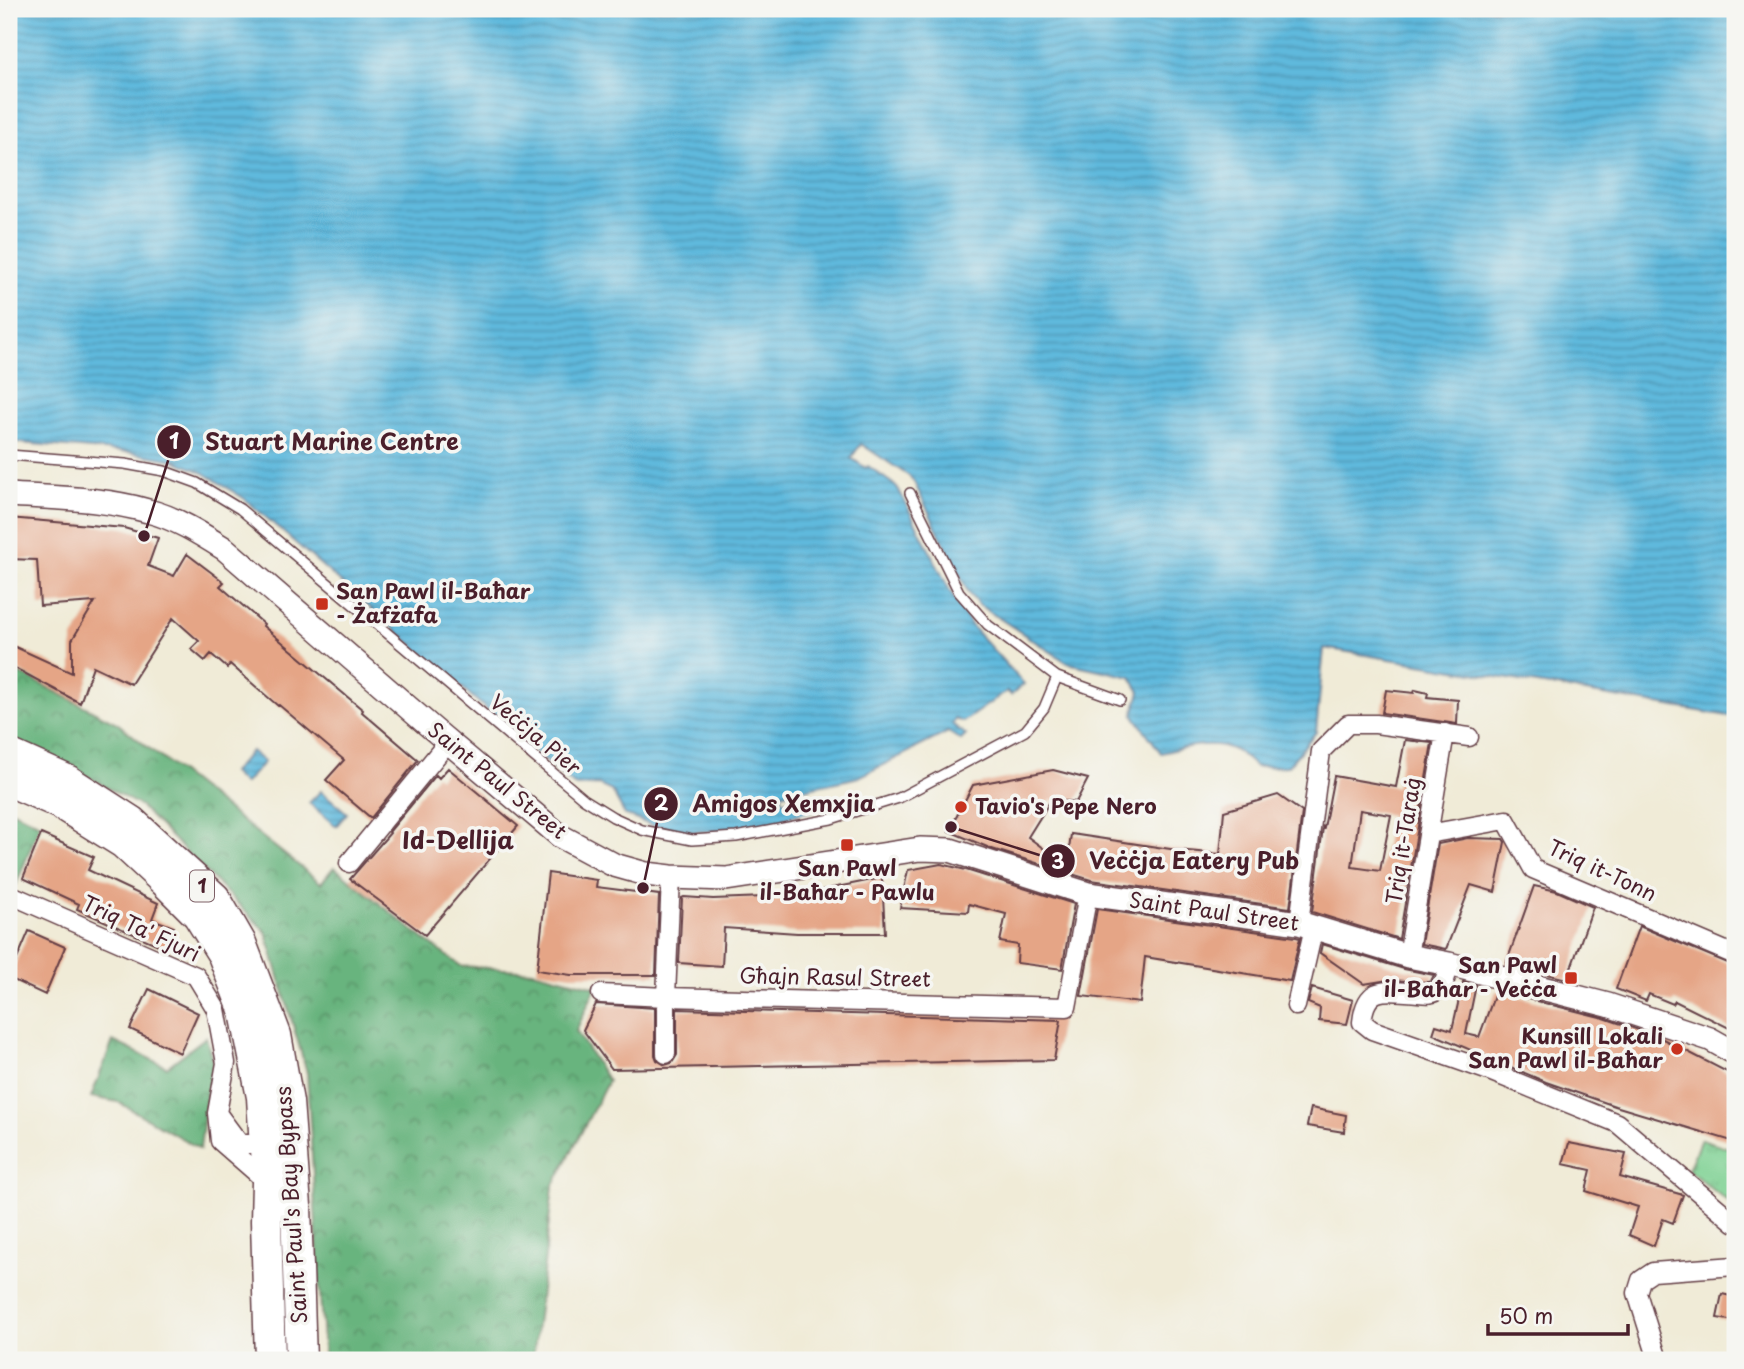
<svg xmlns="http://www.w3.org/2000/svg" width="1744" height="1369" viewBox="0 0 1744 1369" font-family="'Playpen Sans',sans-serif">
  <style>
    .grass { fill: url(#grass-tufts); stroke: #657860; stroke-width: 2 }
    .forest { fill: url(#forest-crowns); stroke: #596a54; stroke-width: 2 }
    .water { fill: url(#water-rules); stroke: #546c84; stroke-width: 2 }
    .building { fill: #e5a586; fill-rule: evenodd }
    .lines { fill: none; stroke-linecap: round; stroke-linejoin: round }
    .service-casing { stroke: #633e45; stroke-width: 12 }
    .minor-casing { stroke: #633e45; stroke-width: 21 }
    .tertiary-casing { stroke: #633e45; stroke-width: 26 }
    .trunk-casing { stroke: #633e45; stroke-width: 33 }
    .service { stroke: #fff; stroke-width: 9 }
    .minor { stroke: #fff; stroke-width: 18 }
    .tertiary { stroke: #fff; stroke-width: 23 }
    .trunk { stroke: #fff; stroke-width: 30 }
    .poi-dot { fill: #c8321e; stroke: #f6f6f2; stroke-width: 2.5 }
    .labels { text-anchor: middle; stroke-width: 7; stroke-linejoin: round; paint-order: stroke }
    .shield { fill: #f6f6f2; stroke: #7e6067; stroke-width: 2 }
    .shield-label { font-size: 19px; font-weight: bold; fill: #4a1f2b }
    .poi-label { font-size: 21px; font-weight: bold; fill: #4a1f2b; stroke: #f6f6f2; text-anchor: start }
    .street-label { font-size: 21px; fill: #4a1f2b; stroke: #f6f6f2 }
    .quarter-label { font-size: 24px; font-weight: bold; fill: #4a1f2b; stroke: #f6f6f2 }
    .leader { fill: none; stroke: #4a1f2b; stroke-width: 2.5 }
    .callout-dot { fill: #4a1f2b; stroke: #f6f6f2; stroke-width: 2.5 }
    .mark-label { font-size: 21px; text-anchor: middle; font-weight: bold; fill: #fff }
    .callout-label { font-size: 23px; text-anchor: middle; font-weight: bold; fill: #4a1f2b; stroke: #f6f6f2; stroke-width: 7; stroke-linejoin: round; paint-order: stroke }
  </style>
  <defs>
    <pattern id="grass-tufts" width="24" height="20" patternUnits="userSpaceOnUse" patternTransform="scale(1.75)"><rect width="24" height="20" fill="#80d294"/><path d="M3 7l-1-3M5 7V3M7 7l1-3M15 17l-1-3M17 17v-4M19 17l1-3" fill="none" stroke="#70b480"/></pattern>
    <pattern id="forest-crowns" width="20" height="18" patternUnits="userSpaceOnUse" patternTransform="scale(1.75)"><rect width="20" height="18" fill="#68b47e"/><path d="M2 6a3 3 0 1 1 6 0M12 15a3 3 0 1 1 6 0" fill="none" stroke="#589267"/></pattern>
    <pattern id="water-rules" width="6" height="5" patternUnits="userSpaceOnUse" patternTransform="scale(1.75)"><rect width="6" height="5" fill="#5fb9dd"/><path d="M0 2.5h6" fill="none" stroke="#5096b3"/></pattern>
  </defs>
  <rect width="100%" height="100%" fill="#f6f6f2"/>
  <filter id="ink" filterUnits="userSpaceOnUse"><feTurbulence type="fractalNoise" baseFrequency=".0143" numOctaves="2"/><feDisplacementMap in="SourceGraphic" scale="14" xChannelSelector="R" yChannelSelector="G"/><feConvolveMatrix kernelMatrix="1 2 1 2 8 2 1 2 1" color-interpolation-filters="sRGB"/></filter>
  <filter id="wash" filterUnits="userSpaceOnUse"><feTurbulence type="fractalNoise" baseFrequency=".00686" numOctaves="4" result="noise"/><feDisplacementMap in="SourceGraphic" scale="28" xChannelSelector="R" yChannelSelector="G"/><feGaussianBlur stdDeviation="1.57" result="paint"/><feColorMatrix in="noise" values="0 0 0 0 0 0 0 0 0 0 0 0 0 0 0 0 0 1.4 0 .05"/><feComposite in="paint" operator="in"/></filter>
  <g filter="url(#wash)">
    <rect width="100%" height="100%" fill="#f0ebd7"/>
    <path class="grass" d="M1701 1139 1735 1150V1207L1688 1170Z"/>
    <path class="forest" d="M9 668 117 723 321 883 334 867 425 940 461 966 533 971 596 987 576 1031 608 1081 553 1187 534 1351 530 1360H324L307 1073 266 932 140 806 45 753 9 738Z
      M9 809 40 824 16 885 9 882Z
      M206 1037 213 1063 207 1090 200 1149 118 1102 91 1097 113 1041 167 1067Z"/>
    <path class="water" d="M9 9H1735V717L1324 648 1316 732 1288 766 1256 767C1249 762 1242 753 1234 750 1212 739 1183 748 1161 753L1133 714 1140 692 1131 677 1068 663 979 605 969 594 914 482 909 476 861 444 851 458 866 468 868 466 893 484 899 490 951 593 973 628 1024 684 1011 695 1007 691 963 722 955 719 952 724 966 735 961 740 948 732 859 777 781 794 782 801 821 796V808L784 818 783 824 739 830 691 832 651 825 625 815 612 791 599 785 575 786 245 499 204 473 174 460 128 452 9 442Z
      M251 751 264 762 244 784 232 773Z
      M321 791 347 813 336 826 309 803Z"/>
    <g id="blocks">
      <path class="building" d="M9 518 124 528 158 538 148 566 174 576 187 554 224 582 220 586 264 624 263 626 363 710 362 712 418 760 371 818 326 780 344 760 279 705 278 706 230 664 227 668 211 654 205 661 191 649 199 641 173 618 131 684 93 666 80 703 9 665V644L72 673V640L95 602 40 606 37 560 9 559Z
        M1386 690 1414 693 1415 690 1428 693 1427 697 1458 700 1457 724 1382 713Z
        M1405 740 1432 743 1399 939 1312 912 1323 827 1324 828 1334 776 1396 787ZM1360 810 1391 815 1380 871 1352 867Z
        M448 768 518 826 425 935 350 879 390 833 389 832 436 775 439 778Z
        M1053 770 1088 779 1076 802 1051 800 1028 837 1067 866 1071 834 1177 850 1220 854 1224 811 1278 795 1302 812 1290 908 1091 880 992 849 949 831 973 785Z
        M41 834 94 857 88 870 158 903 152 919 174 927 165 948 77 909 79 904 23 878Z
        M1468 838 1503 839 1505 842 1495 892 1471 885 1446 949 1421 944 1438 844Z
        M941 864 966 870 1074 904 1062 969 1017 963 1018 945 1000 942 1006 914 969 904 968 912 900 908 908 870Z
        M548 873 597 880 596 887 659 895 656 975H571L537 970Z
        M882 878 885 933H797L724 928 722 966 679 963 682 898 684 897 713 899 792 896Z
        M1534 886 1557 891 1593 907 1567 979 1506 964Z
        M1097 909 1296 937 1300 938 1290 981 1145 957 1140 1003 1081 996Z
        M1639 926 1735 966V1031L1675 1001 1673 1004 1649 994 1646 1001 1616 989Z
        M29 931 65 947 45 995 9 978Z
        M1322 944 1404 969 1434 975 1431 981 1428 982 1388 980 1364 984 1320 953Z
        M1463 982 1476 985 1466 1034 1479 1037 1496 991 1604 1018 1659 1037 1735 1076V1142L1615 1106 1546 1082 1433 1034 1436 1025 1452 1030Z
        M1312 988 1353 1000 1347 1024 1319 1021 1320 1008 1308 1003Z
        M149 989 198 1013 180 1053 130 1029Z
        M596 1004 655 1008V1055L657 1060 665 1065 672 1063 677 1055V1009L1061 1020 1054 1060 612 1069 583 1030Z
        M1311 1108 1346 1115 1344 1132 1307 1126Z
        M1569 1143 1626 1154 1620 1177 1683 1195 1673 1223 1663 1219 1654 1246 1629 1235 1638 1207 1586 1191 1591 1170 1563 1164Z
        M1722 1294 1735 1297V1321L1717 1318Z"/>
    </g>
  </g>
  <g filter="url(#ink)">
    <use href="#blocks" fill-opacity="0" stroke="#633e45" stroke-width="2"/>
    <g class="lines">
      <defs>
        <path id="service" d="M9 455 125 464 164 471 197 483 240 509 584 799 613 817 642 830 692 840 736 837 831 819 899 798 1025 731 1044 708 1057 677
          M910 493 959 592 988 625 1057 677 1120 700"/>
        <path id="minor" d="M1428 834 1506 820 1533 869 1735 955
          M349 863 448 742
          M9 894 196 976 216 1009 226 1063 217 1113 220 1141 267 1182 268 1180
          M1299 923 1321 751 1348 724H1376L1469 737
          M1408 956 1445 733
          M1449 964C1447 972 1446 983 1439 989 1433 995 1426 994 1418 993 1387 991 1366 983 1362 1022L1372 1030 1489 1071 1617 1123 1735 1223
          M601 994 666 997 1067 1007 1088 894
          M1296 1006 1314 927
          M666 1054V997L671 877
          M217 1113 240 1144H256L264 1132
          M1658 1360 1637 1293 1641 1280 1653 1272 1735 1266"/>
        <path id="tertiary" d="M9 495C55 498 103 498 148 511 176 518 201 534 225 549L433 729 546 824 560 836 614 865 646 874 671 877 726 879 920 849 950 850 1088 894 1299 923 1408 956 1449 964 1608 1005 1710 1039 1735 1053"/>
        <path id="trunk" d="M9 754 69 781 131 821 215 898 241 943 276 1035 288 1102 296 1206 301 1360
          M9 781 59 803 123 843 164 881 198 915 223 955 245 1012 262 1097 267 1182 266 1221 270 1360"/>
      </defs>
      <use href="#service" class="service-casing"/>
      <use href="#minor" class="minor-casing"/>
      <use href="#tertiary" class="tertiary-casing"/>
      <use href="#trunk" class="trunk-casing"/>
      <use href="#service" class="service"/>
      <use href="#minor" class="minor"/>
      <use href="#tertiary" class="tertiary"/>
      <use href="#trunk" class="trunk"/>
    </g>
  </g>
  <g class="poi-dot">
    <rect x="315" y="597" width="14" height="14" rx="3.5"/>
    <circle cx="961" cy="807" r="7"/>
    <rect x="840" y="838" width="14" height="14" rx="3.5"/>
    <rect x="1564" y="971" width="14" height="14" rx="3.5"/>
    <circle cx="1677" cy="1049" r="7"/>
  </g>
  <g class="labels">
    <rect class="shield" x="190" y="870.5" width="24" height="31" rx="5"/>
    <g class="shield-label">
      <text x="202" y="893">1</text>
    </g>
    <g class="poi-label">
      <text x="336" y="599">San Pawl il-Baħar<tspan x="336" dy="24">- Żafżafa</tspan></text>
      <text x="975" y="814">Tavio's Pepe Nero</text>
      <text x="847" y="876" text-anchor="middle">San Pawl<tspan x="847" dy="24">il-Baħar - Pawlu</tspan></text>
      <text x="1557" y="973" text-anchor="end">San Pawl<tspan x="1557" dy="24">il-Baħar - Veċċa</tspan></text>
      <text x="1663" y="1044" text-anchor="end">Kunsill Lokali<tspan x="1663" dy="24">San Pawl il-Baħar</tspan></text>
    </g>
    <g class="street-label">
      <text transform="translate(535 735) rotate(40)" y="7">Veċċja Pier</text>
      <text transform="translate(497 781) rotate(39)" y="7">Saint Paul Street</text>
      <text transform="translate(1404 841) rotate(-81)" y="7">Triq it-Taraġ</text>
      <text transform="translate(1602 871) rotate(25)" y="7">Triq it-Tonn</text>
      <text transform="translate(1214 912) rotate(8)" y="7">Saint Paul Street</text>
      <text transform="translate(141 929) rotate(25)" y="7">Triq Ta' Fjuri</text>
      <text transform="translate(835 978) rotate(1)" y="7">Għajn Rasul Street</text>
      <text transform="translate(292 1205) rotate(-94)" y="7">Saint Paul's Bay Bypass</text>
    </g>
    <g class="quarter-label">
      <text x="458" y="849">Id-Dellija</text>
    </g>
  </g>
  <path class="leader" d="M144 536L174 442M643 888L661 804M951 827L1058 861"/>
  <g class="callout-dot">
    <circle cx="144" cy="536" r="7"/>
    <circle cx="643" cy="888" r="7"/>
    <circle cx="951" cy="827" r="7"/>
    <circle cx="174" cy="442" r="18"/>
    <circle cx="661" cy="804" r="18"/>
    <circle cx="1058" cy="861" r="18"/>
  </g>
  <g class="mark-label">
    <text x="174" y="449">1</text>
    <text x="661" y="811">2</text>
    <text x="1058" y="869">3</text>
  </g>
  <g class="callout-label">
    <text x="332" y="450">Stuart Marine Centre</text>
    <text x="784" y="812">Amigos Xemxjia</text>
    <text x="1194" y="869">Veċċja Eatery Pub</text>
  </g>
  <rect width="1744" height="1369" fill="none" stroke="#f6f6f2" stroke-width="35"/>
  <path d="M1488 1324v10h140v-10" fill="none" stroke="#4a1f2b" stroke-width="3.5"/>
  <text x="1499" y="1324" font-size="21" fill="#4a1f2b" stroke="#f6f6f2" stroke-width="5" paint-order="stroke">50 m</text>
</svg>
